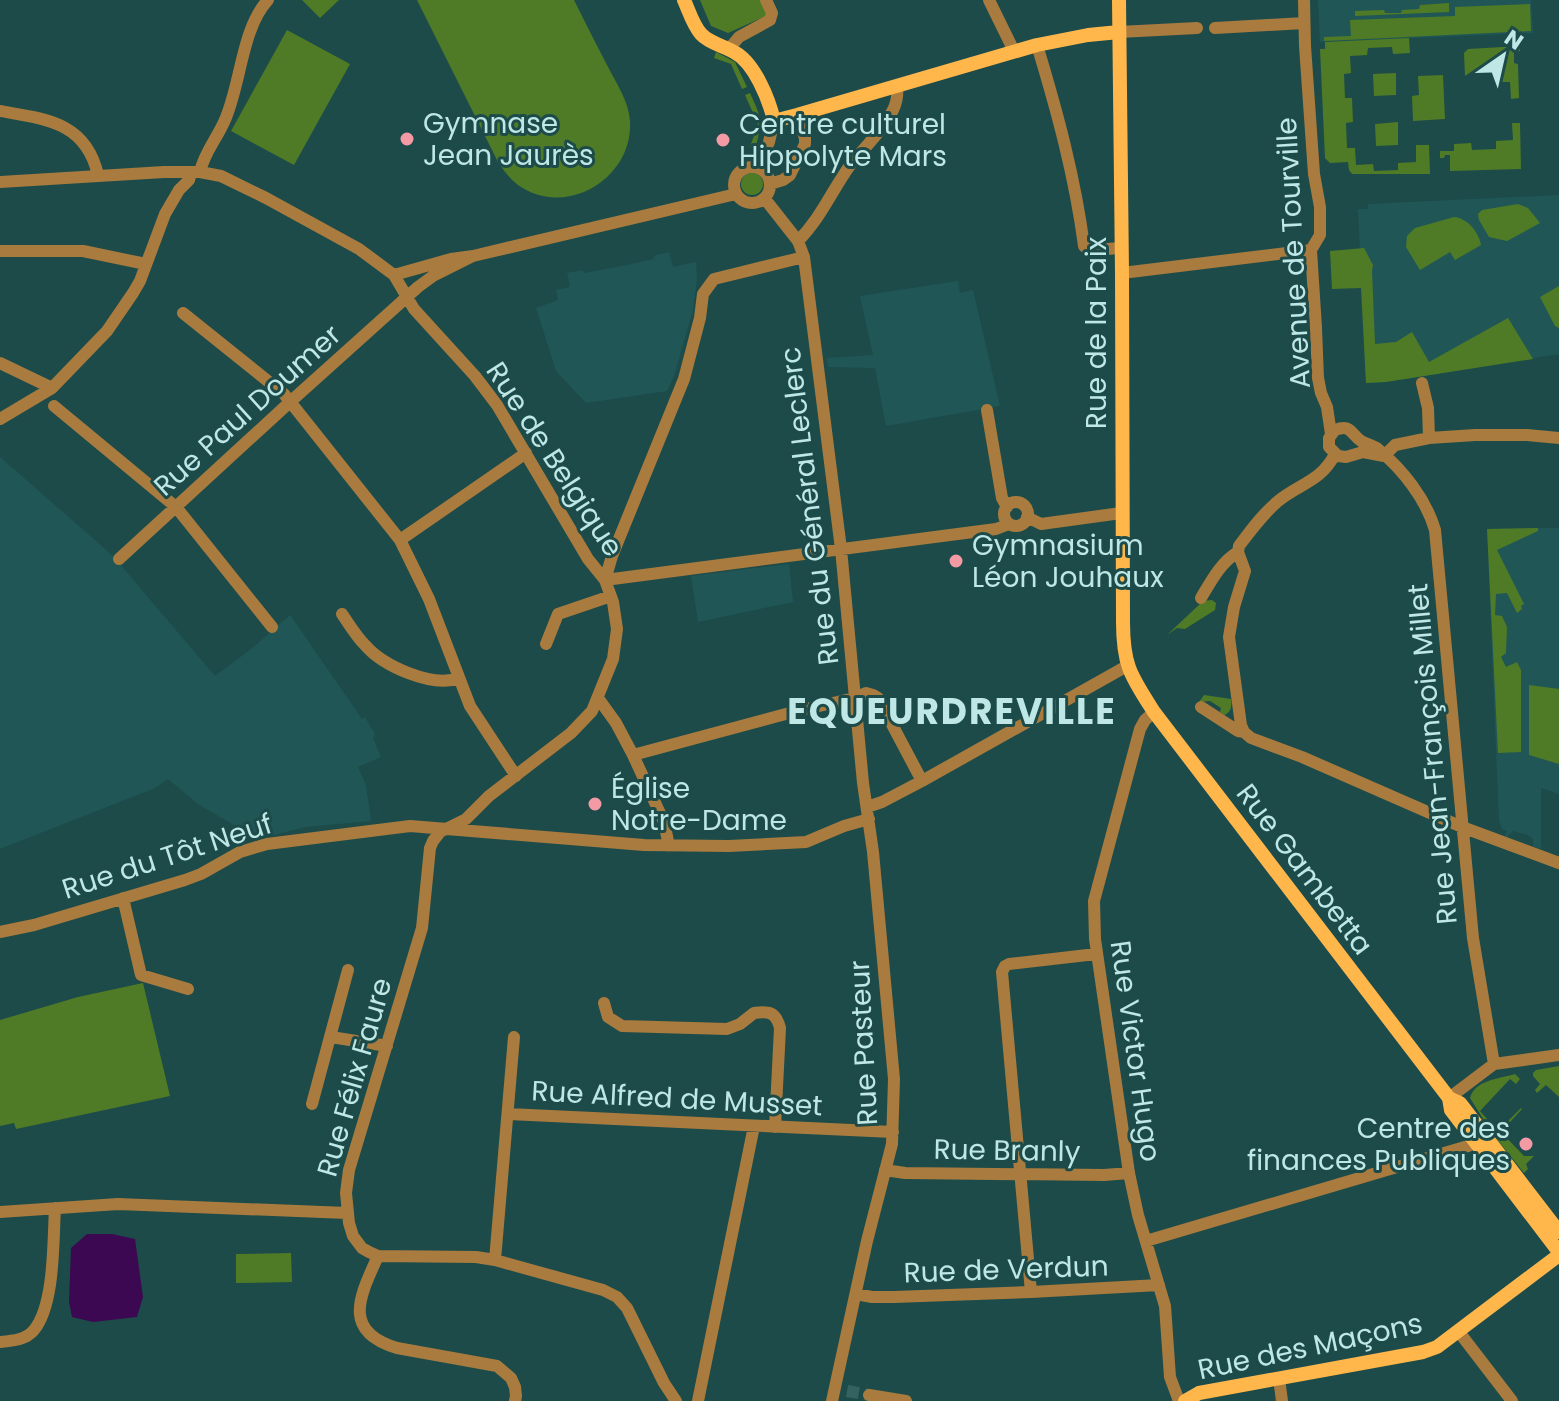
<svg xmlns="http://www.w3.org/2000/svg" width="1559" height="1401" viewBox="0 0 1559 1401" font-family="Poppins,sans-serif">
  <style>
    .built { fill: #205756 }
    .green { fill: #4f7b26 }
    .water { fill: #3c0851 }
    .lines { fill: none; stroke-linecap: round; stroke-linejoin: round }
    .minor-tunnel { stroke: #346261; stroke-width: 12; stroke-dasharray: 12 6; stroke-linecap: butt }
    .minor { stroke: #a97b3e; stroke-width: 12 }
    .major { stroke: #ffb64b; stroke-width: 14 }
    .poi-dot { fill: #f49aa4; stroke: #1c4b4a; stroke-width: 3 }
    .labels { text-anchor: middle; stroke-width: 6; stroke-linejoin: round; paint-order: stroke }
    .poi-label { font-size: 28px; fill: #bee7e5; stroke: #1c4b4a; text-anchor: start }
    .street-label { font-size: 28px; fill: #bee7e5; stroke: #1c4b4a }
    .district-label { font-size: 36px; font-weight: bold; letter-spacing: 2px; fill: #bee7e5; stroke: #1c4b4a }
  </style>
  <rect width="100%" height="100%" fill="#1c4b4a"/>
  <path class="built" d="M1318 0H1531L1533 33 1320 42Z
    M1559 195V354L1386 382 1366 383 1358 209H1368V204Z
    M669 252 673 267 696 262 697 279 693 310 674 376 667 391 586 403 556 371 536 308 558 300 556 290 570 287 567 273 583 270 584 273 627 265 654 259V256Z
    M958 281 960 293 973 290 1000 406 886 426 875 368 828 367 827 358 873 355 860 296Z
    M0 457 113 556 215 676 255 646 290 615 362 719 365 717 375 734 373 738 381 757 358 767 366 785 371 821 306 827 266 837 260 836 237 827 198 804 168 779 155 788 0 849Z
    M1540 528H1559V794L1541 788V849L1533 846V839L1528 835 1513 831 1507 837 1505 836 1507 831 1502 829 1499 821 1487 529Z
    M789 564 793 602 698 622 691 576Z"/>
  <path class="green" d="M302 0H339L320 18Z
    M417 0H574C585 22 596 44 607 65 616 83 629 101 630 122 633 178 566 219 518 185 510 179 504 171 498 162Z
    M700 0H761L768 15 728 33 711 26Z
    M1449 3V12L1355 16V11L1384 10 1385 13H1401L1402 10 1419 9 1420 5Z
    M1530 4 1531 31 1324 41V37L1351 36 1350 20 1455 16V7Z
    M287 30 350 64 294 165 231 131Z
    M1409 38 1410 53 1393 54 1392 47 1368 48 1367 55 1350 56 1351 73 1344 74 1345 98H1352L1353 122 1346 123 1347 148H1355L1356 165 1373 164 1374 171 1398 170V163L1416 162V145H1429L1430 174H1352L1349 170 1348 162 1330 163 1325 158 1320 49H1325V42Z
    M1520 46V51L1514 52V63L1518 64 1519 98 1511 99 1510 82H1493L1492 75 1465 76 1464 53 1468 49Z
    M716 52 735 62 747 87 742 89 731 64 714 58Z
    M1396 73V95L1374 96 1373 74Z
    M1443 75 1445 119 1413 121 1412 96 1419 95 1418 76Z
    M750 93C762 119 763 121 755 149L750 147 758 124 745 95Z
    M1398 122V145L1376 146 1375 124Z
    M1512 123H1520L1521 169 1450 171V155H1445L1444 158H1440V151H1454V144L1471 143 1472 150 1496 149V141L1513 140Z
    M741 184a11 11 0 1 1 22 0a11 11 0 1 1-22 0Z
    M1518 204 1528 208 1540 223 1507 241 1489 237 1479 220 1478 214 1482 210Z
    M1454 217C1467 218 1479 232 1481 245L1455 260 1450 252 1420 270 1406 247 1407 236 1415 228Z
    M1364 248 1373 265 1372 271 1375 344 1396 342 1412 332 1429 362 1508 318 1533 359 1386 382 1366 383 1361 288 1332 289 1330 251Z
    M1559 286V328L1555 326 1540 297Z
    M1538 528V531L1497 550 1524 604 1521 606 1522 609 1517 613 1507 593 1496 594 1495 615 1502 616 1507 627 1506 653 1501 657 1506 667 1517 662 1521 670V752L1498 753 1487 529Z
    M1212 600 1216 603 1215 610 1185 629 1177 628 1167 635 1203 601Z
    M1529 685 1559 689V764L1529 755Z
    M1204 695 1231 699C1232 706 1231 713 1224 715L1220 712 1221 708 1210 701 1199 702Z
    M143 983 170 1096 16 1129 14 1123 0 1126V1020L78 997Z
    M1559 1066V1097L1546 1085 1537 1093 1535 1090 1540 1084 1533 1076V1073L1536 1070Z
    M1515 1074 1520 1079 1516 1084 1510 1079 1480 1111 1498 1131 1521 1108 1522 1109 1501 1132 1524 1156H1534L1526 1164 1528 1169 1524 1173 1492 1133 1470 1098C1475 1080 1498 1079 1515 1074Z
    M291 1253 292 1282 236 1283V1254Z"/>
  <path class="water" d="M87 1234H112L135 1239 143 1297 137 1317 93 1322 72 1317 69 1302 71 1248Z"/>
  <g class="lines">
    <path class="minor-tunnel" d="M847 1391 869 1395"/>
    <path class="minor" d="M989 0 1014 51
      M1304 0 1305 46 1314 174 1320 207V235L1311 250 1316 328 1318 378 1321 393 1327 407 1331 434
      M1215 28 1304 23
      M1119 32 1197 28
      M1037 45C1057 111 1075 177 1084 246L1089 250 1122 248
      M729 49 739 37 770 20 772 13 766 0
      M0 111C46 119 86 122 98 175
      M734 185a18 18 0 1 1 36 0a18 18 0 1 1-36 0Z
      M758 168 769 142 774 121
      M200 172C204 153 216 140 224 122 241 86 241 29 268 0
      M0 182 164 172H200L221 176 266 198 359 249 394 275 414 309 475 376 497 405 588 559 605 580 613 602 617 629 613 659 592 711 571 733 489 796 466 819 440 832 433 841 430 848 422 928 349 1170 346 1193 349 1223 353 1236 362 1248 369 1252 378 1256 476 1257 495 1260 603 1290 617 1297 627 1308 664 1383 676 1401
      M770 184 783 180 790 175 805 144V138L797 115
      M765 199 798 241 804 257 841 549 863 783 873 852 894 1079 892 1144 867 1241 832 1401
      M798 241C821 218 832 190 851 164 865 147 883 130 893 110 897 102 898 95 897 86
      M0 251H83L146 264
      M804 257 714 279 703 294 700 318 684 379 612 556 605 580 996 529 1009 524
      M1122 273 1311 250
      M394 275 451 259 473 256 736 194
      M183 313 284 394 400 540 429 599 470 706 516 776
      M0 363 52 388
      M1422 383 1428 408 1429 438
      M54 406 176 507 272 627
      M987 410 1002 498 1007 507
      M0 419 52 388 107 331 133 293 140 281 165 214 179 190 189 180 191 172
      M1384 456 1363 452 1346 457 1338 456 1329 447V438L1335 430C1351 424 1350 433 1361 441 1366 444 1373 445 1378 449 1403 470 1426 499 1435 530L1473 938 1494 1064
      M1384 456 1395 445 1429 438 1475 435H1527L1559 438
      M1004 514a12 12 0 1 1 24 0a12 12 0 1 1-24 0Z
      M1027 517 1041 524 1121 513
      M400 540 526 453
      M1238 552 1245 571 1234 607 1229 637 1241 725 1244 732
      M119 559 290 402 418 287 433 276 473 256
      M1201 598C1211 581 1221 562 1238 552L1239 546C1251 530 1262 515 1277 502 1298 484 1321 482 1335 454
      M342 614C349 624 356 636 365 645 383 666 432 688 459 678
      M546 644 558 614 611 596
      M598 698 616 723 633 755 664 822 669 846
      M1201 707 1238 731 1244 732 1251 738 1302 757 1462 827 1559 863
      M1154 712 1145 720 1140 729 1094 901 1095 939 1129 1173 1138 1215 1165 1306 1170 1377 1179 1401
      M633 755 797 711 855 698 866 693 873 695 878 698 922 781
      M867 807 882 802 922 781 1127 666
      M123 898 141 975 188 989
      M0 932 34 925 185 880 201 874 240 852 267 844 410 826 644 845 729 846 806 842 844 826 869 819
      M604 1003 608 1017 622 1026 727 1029 740 1024 754 1013C769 1011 776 1012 780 1028L775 1127
      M331 1037 387 1046
      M1449 1098 1494 1064 1559 1055
      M312 1104 348 970
      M508 1114 893 1132
      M885 1170 905 1173 1104 1175 1129 1173
      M0 1212 118 1204 347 1213
      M1146 1241 1468 1146 1475 1141
      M378 1256C360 1296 341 1331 397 1348L497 1366 511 1378 515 1387 516 1396 515 1401
      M495 1260 514 1037
      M1031 1292 1002 972 1005 966 1009 964 1096 954
      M856 1294 872 1297H894L1031 1292 1159 1285
      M1459 1332 1512 1401
      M0 1342C12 1341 26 1340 34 1330 55 1305 53 1240 55 1208
      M1279 1378 1282 1401
      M869 1395 906 1401
      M698 1401 754 1126"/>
    <path class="major" d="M684 0C689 11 693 25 701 34 709 43 724 46 734 52 754 62 769 99 774 121L797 115 1037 45 1088 35 1119 32
      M1119 0 1122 273 1123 622C1123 666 1131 676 1154 712L1449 1098 1460 1103 1559 1232
      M1449 1098 1451 1110 1559 1252
      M1185 1401 1199 1393 1423 1352 1437 1347 1559 1255"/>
  </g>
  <g class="poi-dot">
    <circle cx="407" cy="139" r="8"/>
    <circle cx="723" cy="140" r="8"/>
    <circle cx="956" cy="561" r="8"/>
    <circle cx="595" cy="804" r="8"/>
    <circle cx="1526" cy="1144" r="8"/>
  </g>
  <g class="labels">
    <g class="poi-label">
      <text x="423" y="133">Gymnase<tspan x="423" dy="32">Jean Jaurès</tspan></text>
      <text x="739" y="134">Centre culturel<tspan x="739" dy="32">Hippolyte Mars</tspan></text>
      <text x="972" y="555">Gymnasium<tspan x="972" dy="32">Léon Jouhaux</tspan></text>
      <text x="611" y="798">Église<tspan x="611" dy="32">Notre-Dame</tspan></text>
      <text x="1510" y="1138" text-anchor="end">Centre des<tspan x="1510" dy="32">finances Publiques</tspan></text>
    </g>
    <g class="street-label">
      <text transform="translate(1293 253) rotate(-93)" y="10">Avenue de Tourville</text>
      <text transform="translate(1096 333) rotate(-90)" y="10">Rue de la Paix</text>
      <text transform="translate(247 410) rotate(-42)" y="10">Rue Paul Doumer</text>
      <text transform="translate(555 459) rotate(57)" y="10">Rue de Belgique</text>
      <text transform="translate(809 506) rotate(-97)" y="10">Rue du Général Leclerc</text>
      <text transform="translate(1432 754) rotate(-95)" y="10">Rue Jean-François Millet</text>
      <text transform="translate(167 856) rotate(-18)" y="10">Rue du Tôt Neuf</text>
      <text transform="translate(1305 869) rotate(53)" y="10">Rue Gambetta</text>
      <text transform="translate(863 1043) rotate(-93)" y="10">Rue Pasteur</text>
      <text transform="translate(1136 1051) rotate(82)" y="10">Rue Victor Hugo</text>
      <text transform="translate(354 1077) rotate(-74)" y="10">Rue Félix Faure</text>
      <text transform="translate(677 1098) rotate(3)" y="10">Rue Alfred de Musset</text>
      <text transform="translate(1007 1150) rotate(1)" y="10">Rue Branly</text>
      <text transform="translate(1006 1269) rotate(-2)" y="10">Rue de Verdun</text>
      <text transform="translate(1310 1346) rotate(-12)" y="10">Rue des Maçons</text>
    </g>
    <g class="district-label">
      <text x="952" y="724">EQUEURDREVILLE</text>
    </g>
  </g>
  <g transform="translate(1503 56) rotate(34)" stroke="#1c4b4a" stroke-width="6" paint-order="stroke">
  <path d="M0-6L14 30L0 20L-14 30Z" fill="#bee7e5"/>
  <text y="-12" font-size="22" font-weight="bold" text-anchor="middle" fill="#bee7e5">N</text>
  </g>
</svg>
